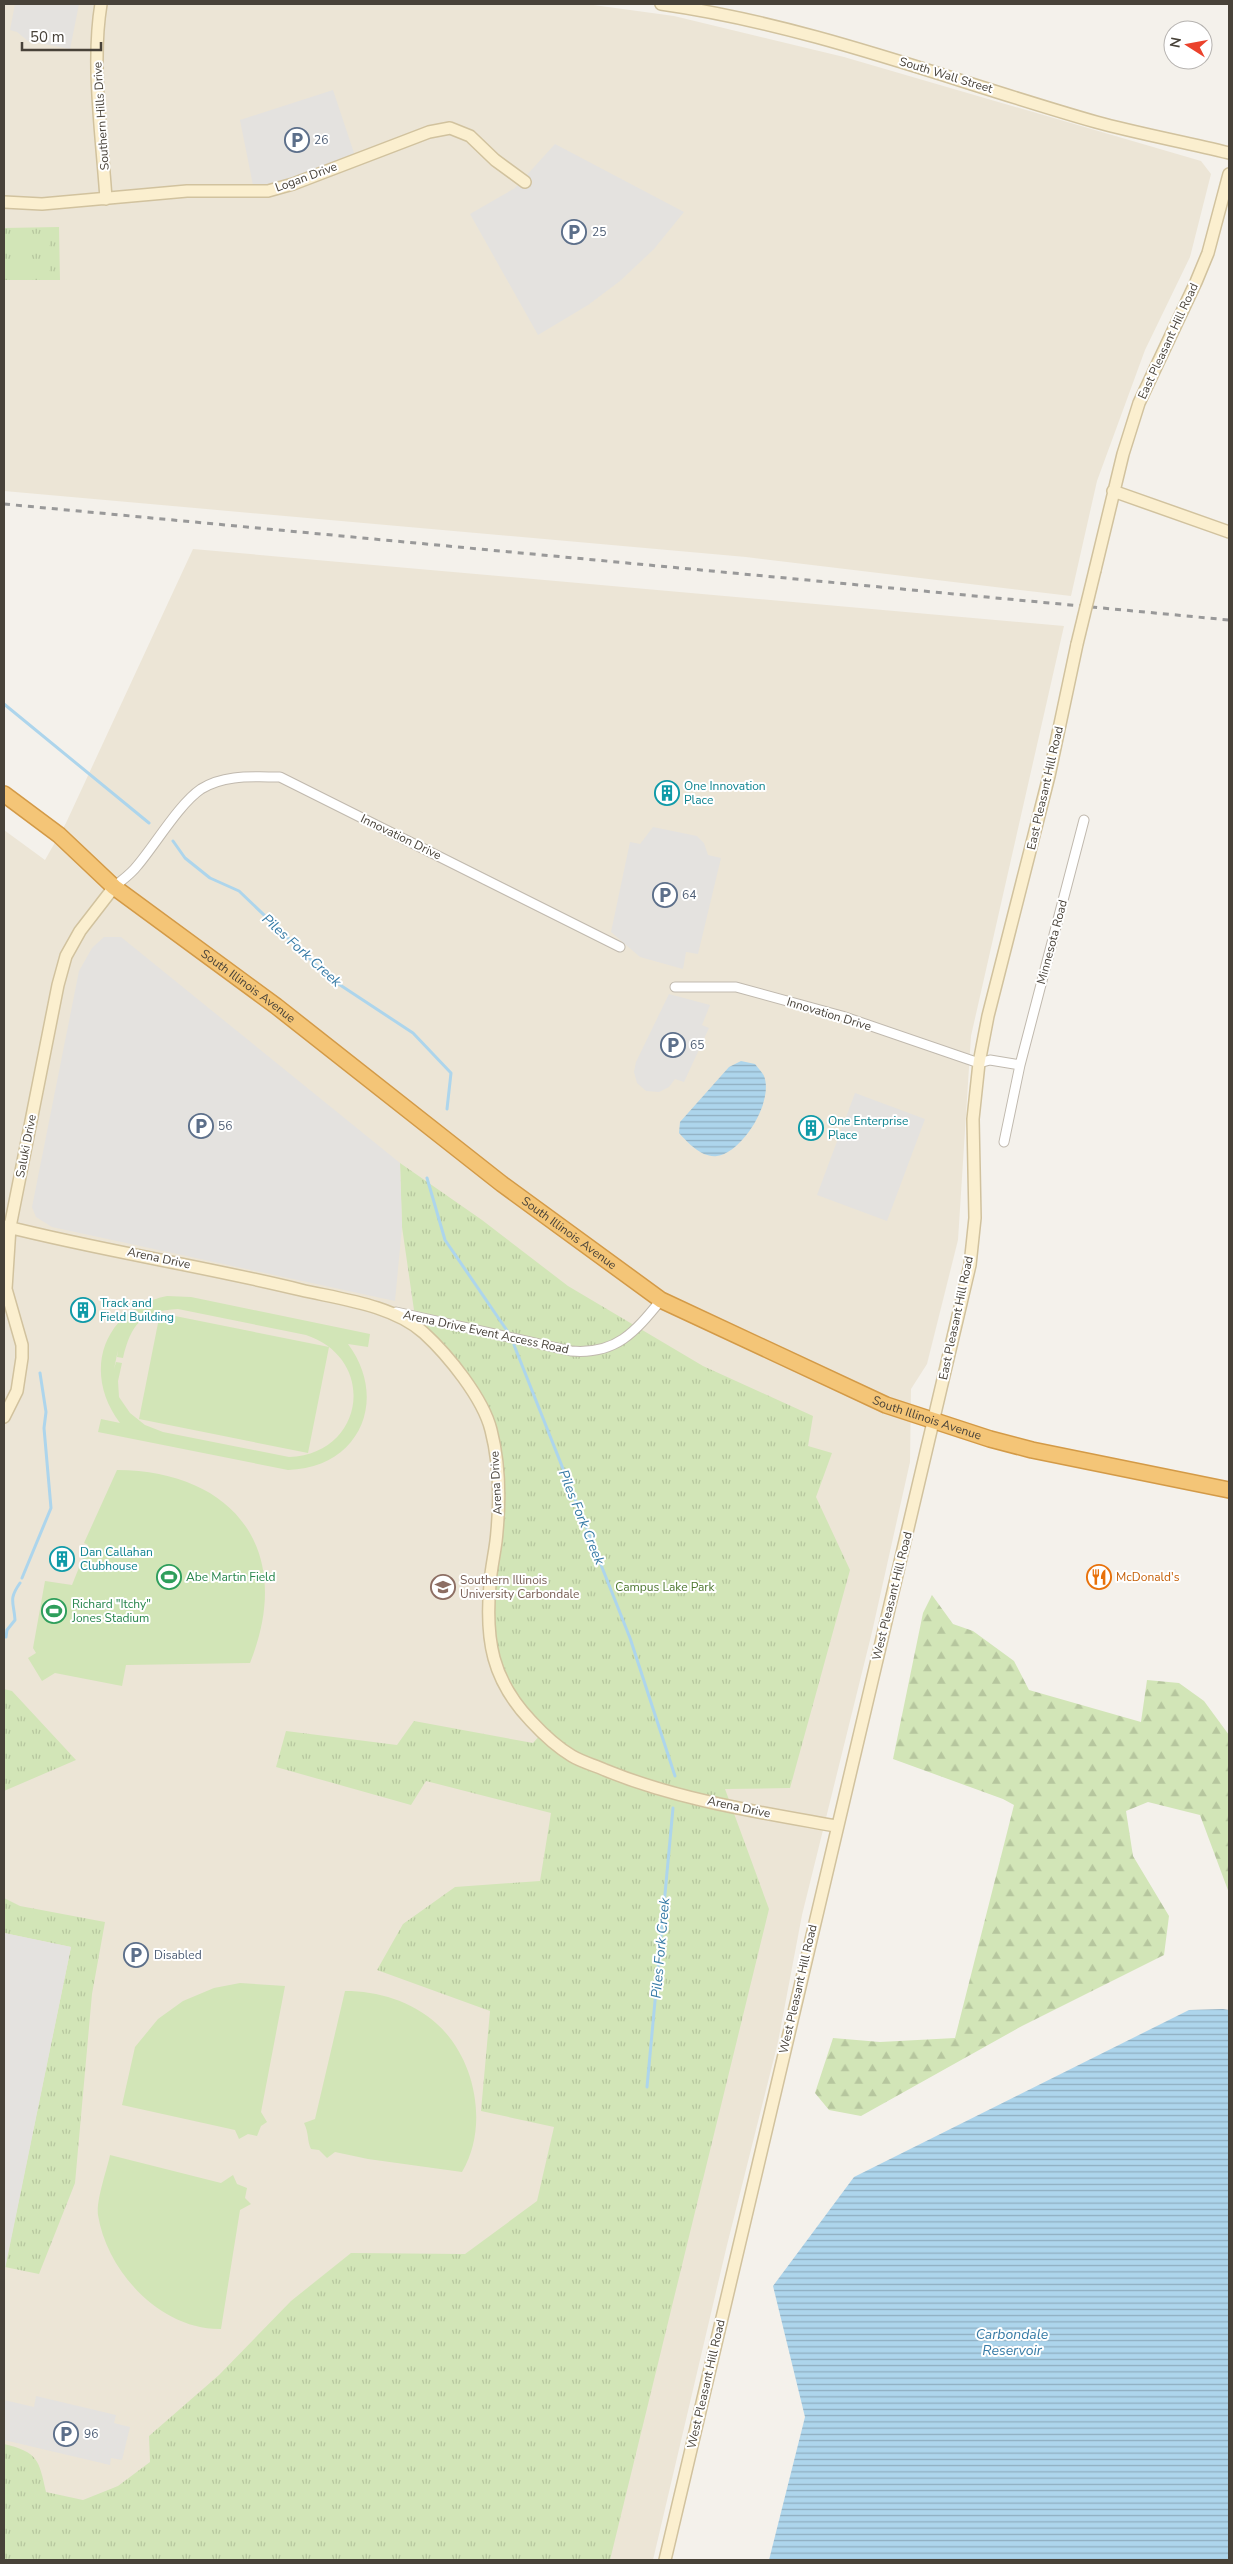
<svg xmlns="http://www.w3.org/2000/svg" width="1233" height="2564" viewBox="0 0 1233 2564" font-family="'Nunito Sans',sans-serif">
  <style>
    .education { fill: #ece5d6 }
    .forest { fill: url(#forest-firs) }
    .park { fill: url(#park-tufts) }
    .garden { fill: #d2e5b7; fill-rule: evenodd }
    .parking { fill: #e4e2df }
    .water { fill: url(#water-rules) }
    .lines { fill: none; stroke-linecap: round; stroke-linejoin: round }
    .stream { stroke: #add5ec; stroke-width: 3 }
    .street-casing { stroke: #c0b9ae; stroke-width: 11 }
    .secondary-casing { stroke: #d1c29e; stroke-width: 14 }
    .highway-casing { stroke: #d39a47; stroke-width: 18 }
    .street { stroke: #fff; stroke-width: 9 }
    .secondary { stroke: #fbefcf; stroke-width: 11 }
    .highway { stroke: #f4c577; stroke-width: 15 }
    .rail { stroke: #999; stroke-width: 3; stroke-dasharray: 6 6; stroke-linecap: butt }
    .secondary-bridge-casing { stroke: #d1c29e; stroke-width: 14; stroke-linecap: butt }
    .secondary-bridge { stroke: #fbefcf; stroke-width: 11 }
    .labels { text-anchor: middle; stroke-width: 4; stroke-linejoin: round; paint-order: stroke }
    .street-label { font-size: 12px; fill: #484239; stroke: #fff }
    .service-label { font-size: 12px; fill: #4e5e75; stroke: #fff; text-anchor: start }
    .culture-label { font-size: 12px; fill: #0d838f; stroke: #fff; text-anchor: start }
    .leisure-label { font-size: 12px; fill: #27864d; stroke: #fff; text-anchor: start }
    .food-label { font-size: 12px; fill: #c56008; stroke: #fff; text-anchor: start }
    .education-label { font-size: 12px; fill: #785e54; stroke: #fff; text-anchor: start }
    .park-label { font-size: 12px; fill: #4d7730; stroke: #fff }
    .water-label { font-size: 14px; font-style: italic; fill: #377ba6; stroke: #fff }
  </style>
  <defs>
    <pattern id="forest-firs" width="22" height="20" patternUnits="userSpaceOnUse" patternTransform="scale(1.25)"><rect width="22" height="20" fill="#d2e5b7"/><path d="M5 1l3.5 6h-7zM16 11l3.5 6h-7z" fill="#b6c69e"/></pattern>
    <pattern id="park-tufts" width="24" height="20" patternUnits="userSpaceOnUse" patternTransform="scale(1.25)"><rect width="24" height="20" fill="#d2e5b7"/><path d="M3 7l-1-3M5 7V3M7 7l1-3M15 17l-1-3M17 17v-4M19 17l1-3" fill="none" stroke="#b6c69e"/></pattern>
    <pattern id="water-rules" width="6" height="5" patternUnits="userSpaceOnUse" patternTransform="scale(1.25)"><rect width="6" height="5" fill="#add5ec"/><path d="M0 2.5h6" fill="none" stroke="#8faec0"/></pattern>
  </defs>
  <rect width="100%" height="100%" fill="#f4f1eb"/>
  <path class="education" d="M4 4H586L674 16 844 57 1201 161 1211 174 1190 257 1145 350 1097 481 1071 596 746 557 4 491Z
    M193 549 1064 626 971 1036 958 1240 927 1364 911 1389 910 1462 872 1632 802 1915 778 2042 727 2245 653 2560H4V830L45 860 66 823Z"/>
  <path class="forest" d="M932 1595 953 1624 973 1631 1014 1661 1029 1690 1141 1722 1147 1680 1179 1683 1204 1701 1229 1735V1893L1200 1815 1148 1802 1126 1811 1133 1856 1169 1916 1164 1955 1022 2026 861 2116 829 2110 815 2093 833 2038 880 2042 955 2038 1014 1805 1003 1799 893 1759 923 1613Z"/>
  <path class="park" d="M59 227 60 280H4V228Z
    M400 1163 482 1220 568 1286 703 1366 813 1416 808 1446 832 1453 816 1497 850 1570 790 1788 725 1789 769 1909 610 2560H4V2444C38 2452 39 2460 46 2492L83 2500 118 2486 150 2462 149 2436 219 2375 291 2301 351 2253 465 2254 537 2201 554 2127 481 2111 490 2011 377 1970 403 1924 455 1887 540 1881 551 1813 426 1781 411 1805 276 1767 286 1731 397 1745 414 1721 533 1743 542 1733 513 1701 491 1644 497 1470 476 1396 415 1317 402 1227Z
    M4 1689 12 1691 76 1760 4 1791Z
    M4 1898 20 1906 105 1922 92 1994 75 2183 39 2274 5 2267 71 1947 4 1933Z"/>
  <path class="garden" d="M11 234H49V252H11Z
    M11 259H49V277H11Z
    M167 1296 191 1297 370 1334 368 1347 348 1344C389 1399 360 1468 288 1470L98 1432 101 1419 120 1423C81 1371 104 1309 167 1296ZM178 1309 306 1335C378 1359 365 1454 289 1457L163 1432 145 1425 130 1413 119 1397 118 1381 122 1363 116 1362 114 1369 118 1350 117 1357 123 1358C131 1324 142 1311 178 1309Z
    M160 1313 329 1347 308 1453 139 1419Z
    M117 1470C235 1471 295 1551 250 1663L126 1665 122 1686 55 1673 42 1681 28 1658 36 1653 33 1648 45 1581 72 1585 88 1545 84 1543Z
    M240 1983 285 1986 261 2112 267 2122 261 2126 257 2136 248 2134 239 2139 235 2130 122 2105 135 2047 158 2019 183 2001 214 1988Z
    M345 1991C378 1991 412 2001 437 2024 476 2059 489 2127 462 2172L368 2159 335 2152 327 2158 319 2150 311 2149C307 2141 309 2133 304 2123L315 2119Z
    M110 2155 221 2183 233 2175 237 2184 247 2188 245 2198 251 2204 240 2210 221 2329C161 2330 107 2272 98 2215 96 2200 107 2170 110 2155Z"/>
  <path class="parking" d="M15 4H79L70 49 28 41 17 32 10 30Z
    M333 90 356 159 254 190 240 120Z
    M555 144 684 212 654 249 620 281 588 305 538 335 470 214 515 188Z
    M653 827 697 836 704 843 708 855 721 858 698 954 686 952 683 969 640 957 611 932 630 842 640 844Z
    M104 937H121L400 1163 402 1227 395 1301 52 1227 36 1217 32 1207 79 971 92 948Z
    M669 994 710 1005 702 1025 709 1028 684 1082 675 1079 669 1087 659 1092 646 1091 637 1083 634 1072 636 1062Z
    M855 1093 925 1119 887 1221 817 1195Z
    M4 1933 71 1947 4 2274Z
    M128 1945 145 1948 143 1965 127 1961Z
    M36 2396 116 2415 114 2423 130 2427 122 2460 111 2458 110 2465 4 2440V2400L34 2407Z"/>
  <path class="water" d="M741 1061 755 1064C758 1068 762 1072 764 1076 774 1101 743 1152 717 1156 702 1158 688 1143 679 1133L680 1122 729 1067Z
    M1223 2009 1229 2010V2560H769L805 2417 773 2286 854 2177 1189 2010Z"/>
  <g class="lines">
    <path class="stream" d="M4 704 149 823
      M173 841 185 858 210 878 239 891 331 979 413 1033 451 1073 447 1109
      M427 1178 445 1240 508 1332
      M514 1345 630 1638 675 1776
      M22 1578 51 1508 44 1428 46 1412 40 1373
      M6 1637 7 1630 15 1620C14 1602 8 1600 20 1583
      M647 2087 673 1808"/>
    <defs>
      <path id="street" d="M114 887C122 880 131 874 137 866 155 845 179 804 201 789 225 774 254 777 280 777L620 947
        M675 987H736L842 1016 979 1063 990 1060 1020 1065
        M1004 1142 1020 1065 1084 820
        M396 1312 571 1351C616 1355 635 1332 661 1300"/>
      <path id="secondary" d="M101 4C91 64 102 137 106 199
        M661 4C810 25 952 81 1096 122 1140 134 1185 142 1229 153
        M4 202 42 204 187 191H268L293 184 429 132 450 128 470 136 495 160 525 182
        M1113 491 1229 532
        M1095 570 1123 454 1139 403 1196 282 1208 253 1229 174
        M4 1226C102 1251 203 1266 301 1290 340 1299 393 1305 424 1333 448 1355 483 1398 491 1430 499 1461 500 1499 497 1531 496 1549 491 1566 490 1584 485 1640 492 1680 531 1721 543 1734 557 1747 572 1756 582 1762 594 1765 605 1770 678 1800 758 1812 836 1826
        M4 1417 17 1391 22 1358V1345L6 1289 10 1227 58 985 66 956 80 931 114 887
        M665 2560 970 1265 975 1218 973 1119 979 1063 988 1016 1049 776 1077 644"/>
      <g id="highway">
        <path id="s1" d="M4 794 59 835 114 887 276 1006 502 1184 661 1300 886 1405 990 1439 1032 1450 1229 1490"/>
      </g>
    </defs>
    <use href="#street" class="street-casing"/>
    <use href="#secondary" class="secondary-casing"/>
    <use href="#highway" class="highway-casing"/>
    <use href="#street" class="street"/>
    <use href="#secondary" class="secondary"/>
    <use href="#highway" class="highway"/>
    <path class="rail" d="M4 504 1229 620"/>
    <defs>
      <path id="secondary-bridge" d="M1077 644 1095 570"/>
    </defs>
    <use href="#secondary-bridge" class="secondary-bridge-casing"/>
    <use href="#secondary-bridge" class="secondary-bridge"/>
  </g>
  <defs>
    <symbol id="parking-ring" viewBox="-11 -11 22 22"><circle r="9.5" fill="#fff" stroke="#5c6f8a" stroke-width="1.5"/><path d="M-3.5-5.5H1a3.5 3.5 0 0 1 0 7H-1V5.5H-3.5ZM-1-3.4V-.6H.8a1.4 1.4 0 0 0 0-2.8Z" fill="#5c6f8a"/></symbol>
    <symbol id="building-ring" viewBox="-11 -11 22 22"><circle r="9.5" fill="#fff" stroke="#0f9aa8" stroke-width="1.5"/><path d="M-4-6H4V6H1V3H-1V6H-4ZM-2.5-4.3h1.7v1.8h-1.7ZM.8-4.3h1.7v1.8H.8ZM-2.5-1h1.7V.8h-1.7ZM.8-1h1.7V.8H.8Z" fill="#0f9aa8"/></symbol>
    <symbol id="stadium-ring" viewBox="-11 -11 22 22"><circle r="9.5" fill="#fff" stroke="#2e9e5b" stroke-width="1.5"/><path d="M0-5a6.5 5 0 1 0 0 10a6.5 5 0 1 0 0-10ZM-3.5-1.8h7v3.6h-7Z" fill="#2e9e5b"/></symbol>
    <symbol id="restaurant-ring" viewBox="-11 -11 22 22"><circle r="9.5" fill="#fff" stroke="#e8710a" stroke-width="1.5"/><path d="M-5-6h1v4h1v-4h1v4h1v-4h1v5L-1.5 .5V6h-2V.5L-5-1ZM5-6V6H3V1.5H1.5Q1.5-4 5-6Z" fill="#e8710a"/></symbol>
    <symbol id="university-ring" viewBox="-11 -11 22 22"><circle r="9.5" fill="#fff" stroke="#8d6e63" stroke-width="1.5"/><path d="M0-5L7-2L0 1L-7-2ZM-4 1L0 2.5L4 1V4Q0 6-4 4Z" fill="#8d6e63"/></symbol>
  </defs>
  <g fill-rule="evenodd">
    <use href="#parking-ring" x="283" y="126" width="28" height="28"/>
    <use href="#parking-ring" x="560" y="218" width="28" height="28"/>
    <use href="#building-ring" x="653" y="779" width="28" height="28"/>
    <use href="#parking-ring" x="651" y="881" width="28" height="28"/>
    <use href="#parking-ring" x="659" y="1031" width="28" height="28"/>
    <use href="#parking-ring" x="187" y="1112" width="28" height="28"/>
    <use href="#building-ring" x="797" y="1114" width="28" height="28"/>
    <use href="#building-ring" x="69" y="1296" width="28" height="28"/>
    <use href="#building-ring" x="48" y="1545" width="28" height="28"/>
    <use href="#stadium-ring" x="155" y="1563" width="28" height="28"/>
    <use href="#restaurant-ring" x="1085" y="1563" width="28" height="28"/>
    <use href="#university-ring" x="429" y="1573" width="28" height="28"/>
    <use href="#stadium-ring" x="40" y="1597" width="28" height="28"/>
    <use href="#parking-ring" x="122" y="1941" width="28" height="28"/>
    <use href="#parking-ring" x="52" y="2420" width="28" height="28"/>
  </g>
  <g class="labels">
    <g class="street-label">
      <text transform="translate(946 75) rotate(17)" y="4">South Wall Street</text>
      <text transform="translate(101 116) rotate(-94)" y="4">Southern Hills Drive</text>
      <text transform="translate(306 177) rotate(-20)" y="4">Logan Drive</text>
      <text transform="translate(1168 341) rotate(-65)" y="4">East Pleasant Hill Road</text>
      <text transform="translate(1045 788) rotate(-77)" y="4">East Pleasant Hill Road</text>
      <text transform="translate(401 837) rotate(26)" y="4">Innovation Drive</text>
      <text transform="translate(1052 942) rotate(-75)" y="4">Minnesota Road</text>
      <text dy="4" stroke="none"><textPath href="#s1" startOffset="311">South Illinois Avenue</textPath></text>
      <text transform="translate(829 1014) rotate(17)" y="4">Innovation Drive</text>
      <text transform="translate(26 1146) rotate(-79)" y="4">Saluki Drive</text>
      <text dy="4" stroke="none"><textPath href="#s1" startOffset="716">South Illinois Avenue</textPath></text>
      <text transform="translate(159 1258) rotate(12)" y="4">Arena Drive</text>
      <text transform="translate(956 1318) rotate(-78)" y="4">East Pleasant Hill Road</text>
      <text transform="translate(486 1332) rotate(12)" y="4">Arena Drive Event Access Road</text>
      <text dy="4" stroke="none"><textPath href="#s1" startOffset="1121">South Illinois Avenue</textPath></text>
      <text transform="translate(496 1483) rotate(-93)" y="4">Arena Drive</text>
      <text transform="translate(892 1596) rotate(-76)" y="4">West Pleasant Hill Road</text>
      <text transform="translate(739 1807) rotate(12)" y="4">Arena Drive</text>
      <text transform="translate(798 1989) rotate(-77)" y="4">West Pleasant Hill Road</text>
      <text transform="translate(706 2384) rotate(-77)" y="4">West Pleasant Hill Road</text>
    </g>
    <g class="service-label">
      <text x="314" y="144">26</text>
      <text x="592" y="236">25</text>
      <text x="682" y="899">64</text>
      <text x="690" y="1049">65</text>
      <text x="218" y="1130">56</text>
      <text x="154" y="1959">Disabled</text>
      <text x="84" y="2438">96</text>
    </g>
    <g class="culture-label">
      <text x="684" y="790">One Innovation<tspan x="684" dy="14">Place</tspan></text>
      <text x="828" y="1125">One Enterprise<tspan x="828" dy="14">Place</tspan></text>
      <text x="100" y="1307">Track and<tspan x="100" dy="14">Field Building</tspan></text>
      <text x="80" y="1556">Dan Callahan<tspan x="80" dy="14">Clubhouse</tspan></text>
    </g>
    <g class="leisure-label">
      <text x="186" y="1581">Abe Martin Field</text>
      <text x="72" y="1608">Richard "Itchy"<tspan x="72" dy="14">Jones Stadium</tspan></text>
    </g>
    <g class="food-label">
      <text x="1116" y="1581">McDonald's</text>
    </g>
    <g class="education-label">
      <text x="460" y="1584">Southern Illinois<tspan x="460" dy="14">University Carbondale</tspan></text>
    </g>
    <g class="park-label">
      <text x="665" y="1591">Campus Lake Park</text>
    </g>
    <g class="water-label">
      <text transform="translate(302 950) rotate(42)" y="5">Piles Fork Creek</text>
      <text transform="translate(582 1517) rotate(68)" y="5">Piles Fork Creek</text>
      <text transform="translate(660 1948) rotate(-85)" y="5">Piles Fork Creek</text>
      <text x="1012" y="2339">Carbondale<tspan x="1012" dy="16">Reservoir</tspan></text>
    </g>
  </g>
  <rect width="1233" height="2564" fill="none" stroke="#484239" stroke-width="10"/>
  <g transform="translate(1188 45) rotate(281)"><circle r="24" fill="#ffffff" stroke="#b6b3b0"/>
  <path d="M0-4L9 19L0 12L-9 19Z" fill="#eb422c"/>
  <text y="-8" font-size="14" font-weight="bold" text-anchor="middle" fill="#484239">N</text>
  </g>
  <path d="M22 42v8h79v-8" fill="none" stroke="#484239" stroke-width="2.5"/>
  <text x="30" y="42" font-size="15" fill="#484239" stroke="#ffffff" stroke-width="4" paint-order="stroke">50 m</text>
</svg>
